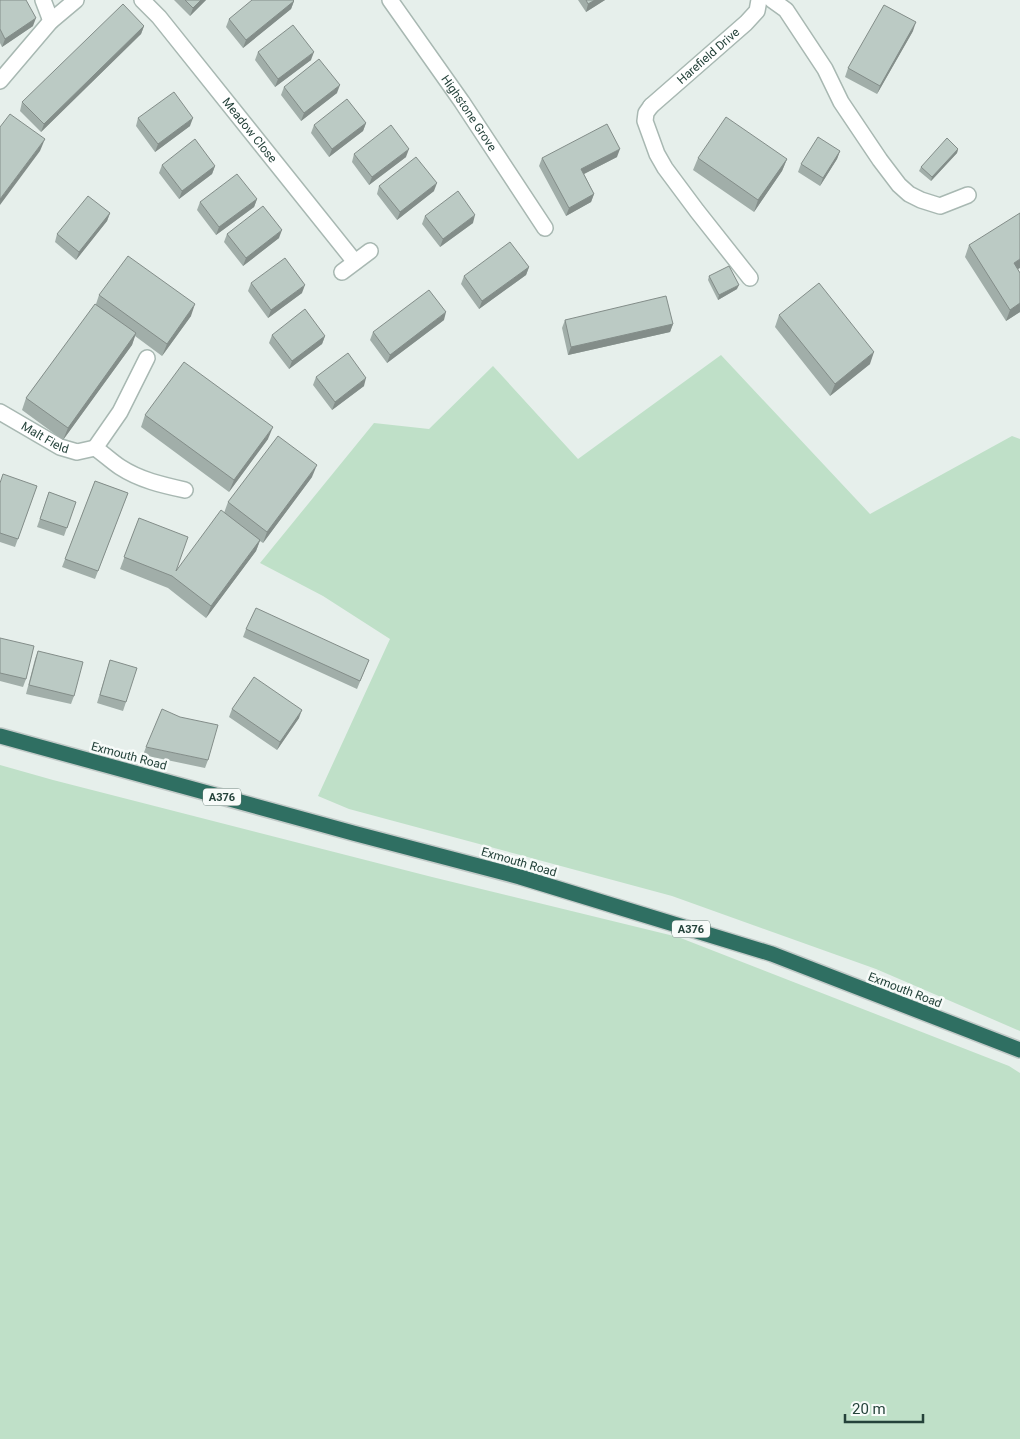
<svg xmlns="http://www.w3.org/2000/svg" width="1020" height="1439" viewBox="0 0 1020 1439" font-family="Roboto,sans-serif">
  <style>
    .green { fill: #bfe0c8 }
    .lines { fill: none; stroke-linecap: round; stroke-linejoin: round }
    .lane-casing { stroke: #a8b8b2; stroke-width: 18 }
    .street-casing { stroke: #a8b8b2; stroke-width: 18 }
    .highway-casing { stroke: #c2cac8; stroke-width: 18 }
    .lane { stroke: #fff; stroke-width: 15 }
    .street { stroke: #fff; stroke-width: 15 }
    .highway { stroke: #2f6f62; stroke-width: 15 }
    .wall { fill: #a1aea9 }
    .shaded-wall { fill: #838d89 }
    .building { fill: #bbcac4; stroke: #838d89 }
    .labels { text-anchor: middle; stroke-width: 5; stroke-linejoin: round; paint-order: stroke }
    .shield { fill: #f7fbf9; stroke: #637a73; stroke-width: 1 }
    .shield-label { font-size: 11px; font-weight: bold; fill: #24423a }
    .street-label { font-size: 12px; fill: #24423a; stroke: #f7fbf9 }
  </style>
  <rect width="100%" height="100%" fill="#e6efeb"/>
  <path class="green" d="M721 355 870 514 1012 436 1020 439V1031L876 969 672 896 349 809 318 796 390 639 323 596 260 563 374 423 429 429 493 366 578 459Z
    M0 765 53 780 432 877 678 937 1009 1066 1020 1073V1439H0Z"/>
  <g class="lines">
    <defs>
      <path id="lane" d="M772 0 786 10 825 69 841 102 880 160 899 185 909 194 921 200 940 206 968 195
        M651 106 646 113 645 121 657 154 665 168 697 211 750 278"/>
      <g id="street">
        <path d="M43 0 51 21"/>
        <path id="s1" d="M142 0 159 17 355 262"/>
        <path id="s2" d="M390 0 462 102 545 228"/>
        <path d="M0 81 51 21 76 0"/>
        <path id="s3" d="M651 106 746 23 757 11 759 0"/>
        <path d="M342 272 370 251"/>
        <path d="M147 358 120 412 95 448C104 454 111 461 120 467 140 480 162 485 185 490"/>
        <path id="s4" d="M0 412 60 447 77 452 95 448"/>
      </g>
      <path id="highway" d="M0 736 353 833 520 877 772 954 1020 1050"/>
    </defs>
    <use href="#lane" class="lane-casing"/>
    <use href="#street" class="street-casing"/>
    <use href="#highway" class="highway-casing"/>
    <use href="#lane" class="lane"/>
    <use href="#street" class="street"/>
    <use href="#highway" class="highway"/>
  </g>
  <path class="wall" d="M0 0 33 26 2 47 0 43Z
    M174 0H206L190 16Z
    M578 0H605L586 12Z
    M294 1 291 9 243 48 226 27 229 19Z
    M144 26 141 34 41 132 20 111 22 102Z
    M913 31 877 94 845 77 848 68Z
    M258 52 311 60 275 87 255 60Z
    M284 87 337 93 301 121 281 95Z
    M138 118 190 126 155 152 136 126Z
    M366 123 363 131 329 157 311 133 314 125Z
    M958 149 957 153 931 181 919 171 921 167Z
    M840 151 837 159 820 186 798 172 801 164Z
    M354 154 406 157 369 185 352 162Z
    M617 157 584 174 594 194 591 202 566 216 539 166 542 158Z
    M698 158 787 159 782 171 754 212 693 170Z
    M162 165 215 166 212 174 179 199 159 173Z
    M379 186 434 191 397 220 377 194Z
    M257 199 254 207 216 235 197 210 200 202Z
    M110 213 107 221 76 260 55 242 57 234Z
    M425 216 473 223 440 247 422 224Z
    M227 234 279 238 243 266 224 242Z
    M969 245 1018 269 1020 273V312L1006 321 965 257Z
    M529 267 526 275 479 309 461 284 464 276Z
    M709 276 737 289 718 300 708 280Z
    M251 283 302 293 268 318 248 291Z
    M99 295 191 316 162 356 135 336 132 345 63 440 22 410 26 398 96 304Z
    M779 315 870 364 830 396 775 327Z
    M444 320 387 363 370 340 373 332Z
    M565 320 673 324 670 332 568 355 562 328Z
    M272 335 325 336 322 344 289 369 269 343Z
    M316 377 364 386 332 410 313 385Z
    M145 415 268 439 229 492 141 427Z
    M312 477 263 543 260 541 256 551 206 618 168 588 120 569 139 518 176 571 224 513 228 502Z
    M95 481 128 493 95 579 62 567Z
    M0 483 37 486 15 547 0 542Z
    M49 492 76 502 64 536 37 527Z
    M246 629 369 660 357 689 243 637Z
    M0 638 26 679 23 687 0 681Z
    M38 651 74 696 71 704 26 694 35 659Z
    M110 660 126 702 123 711 97 703Z
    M232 709 299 718 277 750 229 717Z
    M146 747 208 760 205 768 143 755Z"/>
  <path class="shaded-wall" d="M201 0H206L190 16 193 8Z
    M595 0H605L586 12 588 4Z
    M294 1 291 9 243 48 246 40Z
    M36 18 33 26 2 47 5 39Z
    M916 22 913 31 877 94 880 86Z
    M144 26 141 34 41 132 44 124Z
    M314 52 311 60 275 87 278 79Z
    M340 85 337 93 301 121 304 113Z
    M193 118 190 126 155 152 158 144Z
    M366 123 363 131 329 157 332 149Z
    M45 139 40 151 0 205V199Z
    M409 149 406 157 369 185 372 177Z
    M620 149 617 157 578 177 581 169Z
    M958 149 957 153 931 181 932 177Z
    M840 151 837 159 820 186 823 178Z
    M787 159 782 171 754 212 758 200Z
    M215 166 212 174 179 199 182 191Z
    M437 183 434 191 397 220 400 212Z
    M594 194 591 202 566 216 569 208Z
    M257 199 254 207 216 235 219 227Z
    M110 213 107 221 76 260 79 252Z
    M475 215 473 223 440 247 443 239Z
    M282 230 279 238 243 266 246 258Z
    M1020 259V268L1009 274 1014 263Z
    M529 267 526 275 479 309 482 301Z
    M305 285 302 293 268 318 271 310Z
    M739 285 737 289 718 300 719 295Z
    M1020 303V312L1006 321 1010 310Z
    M195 304 191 316 162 356 167 344Z
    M446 312 444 320 387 363 390 355Z
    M673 324 670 332 568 355 571 347Z
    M136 333 132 345 63 440 68 428Z
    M325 336 322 344 289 369 292 361Z
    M874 352 870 364 830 396 835 384Z
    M366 378 364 386 332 410 335 402Z
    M273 427 268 439 229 492 234 480Z
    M317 465 312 477 263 543 267 532Z
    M260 540 256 551 206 618 211 606Z
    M302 710 299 718 277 750 280 742Z"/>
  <path class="building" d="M0 0H26L36 18 5 39 0 29Z
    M185 0H201L193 8Z
    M252 0H293L294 1 246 40 229 19Z
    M586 0H595L588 4Z
    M123 4 144 26 44 124 22 102Z
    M884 5 916 22 880 86 848 68Z
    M293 25 314 52 278 79 258 52Z
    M319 59 340 85 304 113 284 87Z
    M174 92 193 118 158 144 138 118Z
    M347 99 366 123 332 149 314 125Z
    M10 114 45 139 0 199V127Z
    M726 117 787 159 758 200 698 158Z
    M607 124 620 149 581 169 594 194 569 208 542 158Z
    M391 125 409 149 372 177 354 154Z
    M818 137 840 151 823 178 801 164Z
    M947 138 958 149 932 177 921 167Z
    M195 139 215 166 182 191 162 165Z
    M416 157 437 183 400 212 379 186Z
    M237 174 257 199 219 227 200 202Z
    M458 191 475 215 443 239 425 216Z
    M88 196 110 213 79 252 57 234Z
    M263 206 282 230 246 258 227 234Z
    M1020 213V259L1014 263 1020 273V303L1010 310 969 245Z
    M510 242 529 267 482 301 464 276Z
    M128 256 195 304 167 344 99 295Z
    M285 258 305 285 271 310 251 283Z
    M729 266 739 285 719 295 709 276Z
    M819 283 874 352 835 384 779 315Z
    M429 290 446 312 390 355 373 332Z
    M666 296 673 324 571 347 565 320Z
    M95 304 136 333 68 428 26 398Z
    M305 309 325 336 292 361 272 335Z
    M348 353 366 378 335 402 316 377Z
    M184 362 273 427 234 480 145 415Z
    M278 436 317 465 267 532 228 502Z
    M3 474 37 486 18 539 0 533V483Z
    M95 481 128 493 98 571 65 559Z
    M49 492 76 502 67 528 40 519Z
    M221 510 260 540 211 606 172 576 124 557 139 518 188 537 176 571Z
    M256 608 369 660 360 681 246 629Z
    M0 638 34 646 26 679 0 673Z
    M38 651 83 662 74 696 29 685Z
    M110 660 137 668 126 702 100 695Z
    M254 677 302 710 280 742 232 709Z
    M162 709 180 717 218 725 208 760 146 747Z"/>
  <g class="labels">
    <g class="shield">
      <rect x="203" y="788.5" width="38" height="17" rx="4"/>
      <rect x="672" y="920.5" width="38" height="17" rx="4"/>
    </g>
    <g class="shield-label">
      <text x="222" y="801">A376</text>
      <text x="691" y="933">A376</text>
    </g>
    <g class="street-label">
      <text dy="4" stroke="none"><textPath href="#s3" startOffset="76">Harefield Drive</textPath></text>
      <text dy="4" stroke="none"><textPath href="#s2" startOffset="138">Highstone Grove</textPath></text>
      <text dy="4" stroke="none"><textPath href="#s1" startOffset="169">Meadow Close</textPath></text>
      <text dy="4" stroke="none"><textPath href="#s4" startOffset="52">Malt Field</textPath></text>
      <text transform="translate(129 756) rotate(15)" y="4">Exmouth Road</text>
      <text transform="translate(519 862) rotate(16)" y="4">Exmouth Road</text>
      <text transform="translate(905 990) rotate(21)" y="4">Exmouth Road</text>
    </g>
  </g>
  <path d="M845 1414v8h78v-8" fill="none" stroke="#24423a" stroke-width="2.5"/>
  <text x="852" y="1414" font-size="15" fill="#24423a" stroke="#f7fbf9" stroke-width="4" paint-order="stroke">20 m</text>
</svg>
